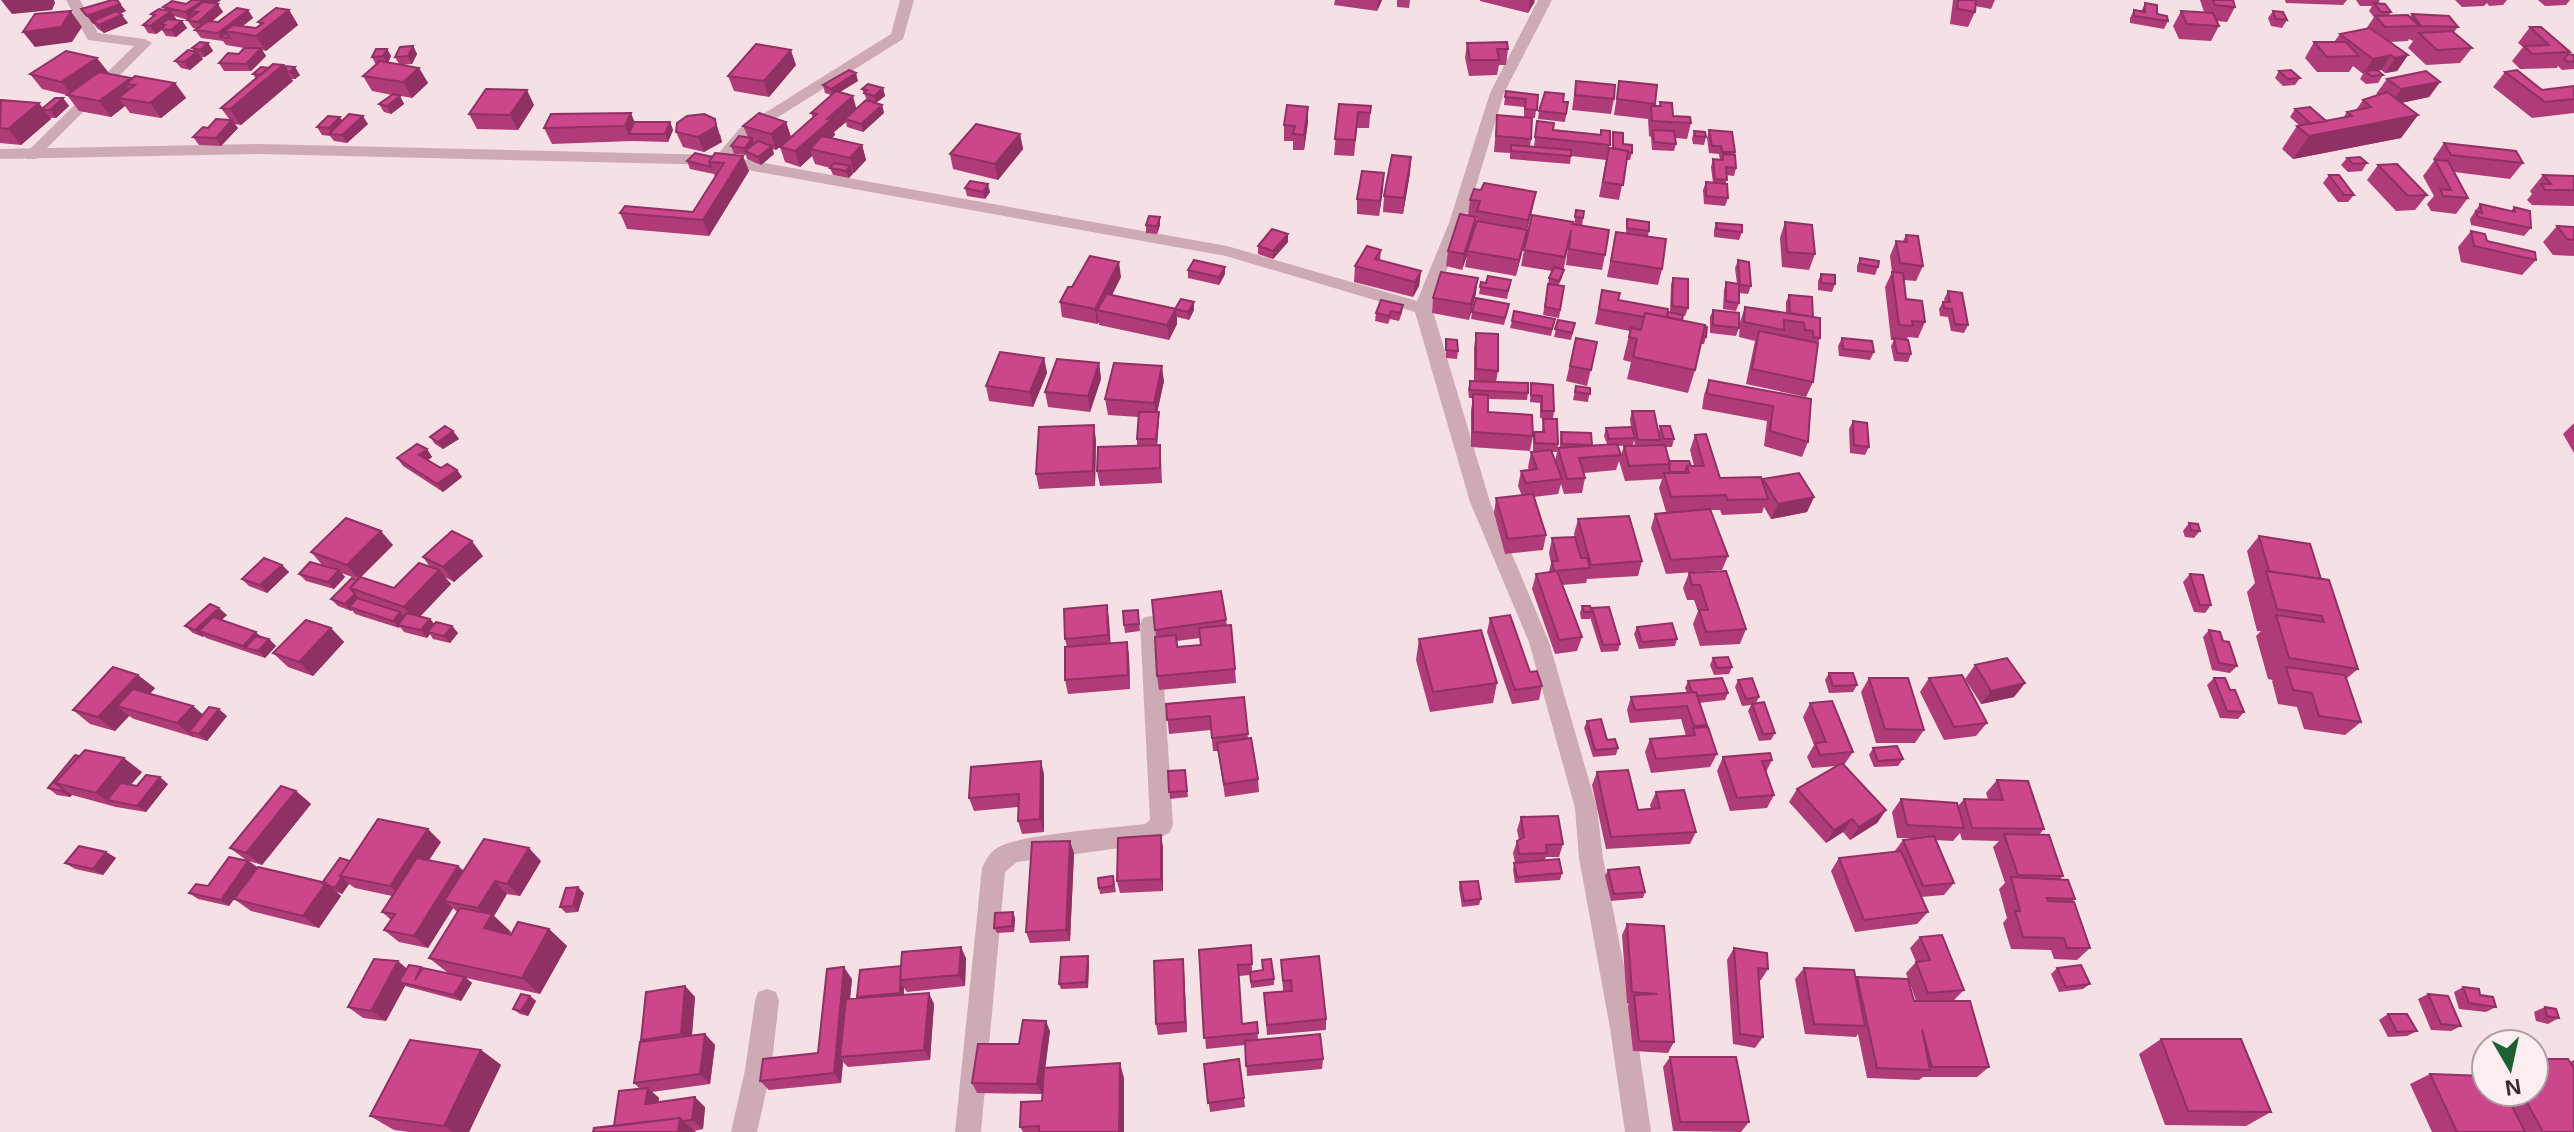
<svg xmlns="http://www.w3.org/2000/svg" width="2574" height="1132" viewBox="0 0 2574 1132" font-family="Arial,sans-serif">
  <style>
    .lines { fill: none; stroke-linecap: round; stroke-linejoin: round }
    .minor { fill: #ceaab5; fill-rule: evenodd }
    .tertiary { fill: #ceaab5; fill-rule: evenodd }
    .wall { fill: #af3c78; fill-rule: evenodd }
    .shaded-wall { fill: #8f3162 }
    .building { fill: #cc468c; stroke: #8f3162; stroke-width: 2 }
  </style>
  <rect width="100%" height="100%" fill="#f5e0e5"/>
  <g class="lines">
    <path class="minor" d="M66 0H80L98 33 145 39 152 43 36 159H26V153L134 46 88 40Z
      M1150 616 1157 618 1160 624 1173 825 1170 832 1150 844 1017 862 1005 872 981 1132H955L982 868C985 861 990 852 997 848 1019 834 1114 828 1145 824L1150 820 1140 624 1143 618Z
      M767 989 776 992 779 1001 771 1070 757 1132H731L745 1070 755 1001 758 992Z"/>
    <path class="tertiary" d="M900 0H914L903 39 749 135 731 157 1227 246 1417 301 1449 223 1490 93 1538 0H1552L1504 93 1465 223 1432 308 1490 502 1549 642 1597 808 1603 858 1636 1028 1651 1132H1625L1610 1028 1579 858 1575 808 1529 642 1470 502 1415 312 1226 256 720 165 261 154 0 159V149L261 144 717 155 739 129 891 34Z"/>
  </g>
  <path class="wall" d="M192 0H221L216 4 223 12 212 21 218 22 248 10 253 18 243 26 256 28 260 25 258 22 289 10 298 25 266 51 262 50 266 56 251 71H224L219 63 239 54 244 48 226 45 223 41 201 38 195 30 197 29 193 28 187 20H188L174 16 176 19 175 20 182 21 187 28 176 37 166 36 162 30 156 34 148 33 143 25 153 17 151 14 165 10 163 7 186 4Z
    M1335 0H1382L1377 11 1334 5Z
    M1397 0H1410L1409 8 1397 7Z
    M1480 0H1530L1535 2 1528 13 1480 1Z
    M1953 0H1995L1991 9 1975 6V12L1968 27 1950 24Z
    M2200 0H2233L2235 7 2227 22 2217 21 2219 26 2211 41 2179 39 2173 26 2181 11 2204 12Z
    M2285 0H2347L2343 5 2286 3Z
    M2356 0H2380L2378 3 2391 12 2389 15 2410 17 2412 14 2458 27 2454 32 2472 48 2460 63 2426 65 2408 48 2413 41 2409 39 2408 41 2389 42 2408 55 2397 71 2385 73 2381 70 2378 71 2383 75 2378 83 2366 84 2360 79 2363 74 2353 66 2349 72H2317L2305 58 2314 42H2334L2340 34 2366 29 2374 17 2369 11 2372 6H2360Z
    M2455 0H2507L2503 5 2489 6 2487 3 2484 6 2462 7Z
    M2538 0H2570L2566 5 2545 6Z
    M2145 3 2168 21 2164 29 2130 23V18L2134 10 2141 12Z
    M120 4 126 11 120 14 128 23 104 33 98 29 81 9Z
    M2273 11 2287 20 2282 28 2271 26 2268 18Z
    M2530 27 2570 52 2568 54 2574 55V69L2562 70 2558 66 2557 68 2520 69 2512 61 2523 47 2518 43Z
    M208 43 213 51 205 57H201L203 59 190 70 181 68 175 61 194 51 192 48Z
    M1467 43 1508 49 1506 65H1499L1497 75 1469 76 1465 58Z
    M413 46 417 54 412 64 402 65 419 68 428 83 412 98 396 95 400 96 404 104 391 114 384 112 379 104 392 95 372 91 363 76 376 65 372 57 387 49 391 56 388 63 399 64 395 57Z
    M796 65 769 97 734 91 728 76Z
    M284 67 300 75 295 79H291L293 81 241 125 234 124 238 128 221 146 199 145 193 137 208 128 230 120 221 108 256 79 253 74 269 68Z
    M2279 71 2300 78 2295 85 2283 86 2275 78Z
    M2505 72 2542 90 2574 86V113L2532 118 2493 87Z
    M30 74H109L132 79 175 83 186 98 161 118 130 113 125 106 111 117 79 111 67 95 42 89Z
    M2387 79 2440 82 2429 97 2401 103 2418 115 2401 138 2293 159 2282 149 2297 126H2300L2290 117 2295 109 2326 121 2343 118 2347 112 2356 110 2363 100 2378 95 2376 94Z
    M858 81 840 92 857 109 867 100 862 89 883 88 885 96 876 103 882 105 884 113 863 132 847 127 846 122 834 132 835 135 832 138 862 145 866 160 854 173H852L849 178 833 175 830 168 815 164 812 156 800 167 785 162 780 147 788 140 776 150 772 149 774 154 761 165 747 159 746 155 734 154 731 146 748 137 743 126 786 122 791 137 813 118 811 113 831 95 825 93 823 85Z
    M1576 81 1614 99 1611 114 1572 110Z
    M1619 81 1657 85 1655 106H1659L1660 102 1673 116 1691 123 1687 139 1676 138V144L1674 151 1652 150 1651 137 1649 136 1648 119 1614 115Z
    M1506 91 1538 95 1535 118 1524 117V107L1504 105Z
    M63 98 69 106 56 118H50L51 119 21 145 0 143V101L43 108Z
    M1568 102 1565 122 1538 119 1539 111Z
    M1339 104 1371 106 1369 128H1357L1354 156 1334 155Z
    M534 105 518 130 477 129 469 114Z
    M1497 115 1531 139 1530 147H1534L1537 121 1553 130 1600 134 1601 130 1610 145 1609 148H1612L1613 132 1632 153 1630 160H1627L1619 200 1599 197 1606 160 1571 156 1570 164 1510 159V153L1494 152Z
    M342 121 368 124 347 143 334 141 330 136 322 135 317 127Z
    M635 122H670L673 130 668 142 632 141 552 144 544 128Z
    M1308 122 1304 150H1293V141H1284V125Z
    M1709 130 1735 152 1736 168 1734 176 1726 175V184L1728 198 1725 206 1704 204 1703 190 1706 182 1713 183 1711 167 1713 159 1720 160 1719 154 1709 153 1707 138Z
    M1694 131 1706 137 1704 145 1693 144 1692 139Z
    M676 132 720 134 722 142 704 152 683 147Z
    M1020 134 1023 149 998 180 953 169 950 154Z
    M2444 143 2523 163 2510 179 2454 172 2468 198 2456 214 2431 211 2427 204 2434 196 2423 176 2434 161 2433 159Z
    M695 153 749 171 709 236 627 229 620 213 693 212 715 177 714 174 690 169 687 161Z
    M1411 157 1410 173 1403 214 1383 212 1384 196Z
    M2347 158 2367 163 2362 171 2348 172 2341 165Z
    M2378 165 2427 195 2415 210 2396 211 2367 180Z
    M2329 175 2354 195 2348 202H2338L2323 183Z
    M2543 175 2574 176V206L2532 205 2527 200 2532 194 2530 191Z
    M965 188 990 192 985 199 967 196Z
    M1383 189 1379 216 1357 214V199Z
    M1470 200 1533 207 1516 276 1465 267 1467 256 1462 270 1446 266 1448 251 1475 227 1477 217 1468 215Z
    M2480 204 2511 211 2514 207 2531 228 2524 236 2471 225 2470 219Z
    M1576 210 1584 211 1582 226 1605 255 1602 270 1566 265 1568 246 1562 278 1558 286H1564L1559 318 1543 315 1549 278 1552 271 1521 266 1524 250 1572 224 1574 225Z
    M1160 217V225L1157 234 1146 233V225Z
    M1627 219 1649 231 1648 236 1662 269 1658 285 1607 277 1616 232 1626 233Z
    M1785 222 1815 254 1809 270 1782 267 1780 238Z
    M1716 223 1742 232 1739 240 1714 237V230Z
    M2557 226 2574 227V256L2553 255 2543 242Z
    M2471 231 2487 241 2536 260 2522 275 2461 262 2458 247Z
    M1906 235 1923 266 1916 281 1904 280 1906 299 1925 322 1918 338 1908 337 1907 339 1911 354 1908 362 1894 361 1891 346 1894 340H1891L1885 287 1892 272 1890 256 1896 241H1903Z
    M1288 242 1273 259 1258 254V246Z
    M1381 250 1380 261 1421 271 1419 286 1413 297 1354 282 1355 266Z
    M1860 258 1878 267 1875 275 1857 272V266Z
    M1738 260 1751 286 1748 294 1739 293V303L1736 311 1723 309 1724 290 1726 282 1737 284 1735 268Z
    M1225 267V274L1219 285 1188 278V270Z
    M1821 274 1835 284 1832 292 1818 290V281Z
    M1121 277 1112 295 1175 308 1194 310 1189 320 1177 317V324L1169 340 1099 325V322L1097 324 1062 317 1060 302 1072 287Z
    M1673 278 1688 308 1685 316 1683 315 1682 320 1706 337 1704 344H1701L1695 370 1688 393 1627 379 1631 362 1623 360 1630 331 1595 324 1602 290 1618 300 1670 313 1671 285Z
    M1511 280 1507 299 1479 294 1481 282 1486 283Z
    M1948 291 1968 325 1964 333 1951 331 1948 317 1940 316 1939 309 1943 302H1945L1944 299Z
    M1476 293 1469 320 1432 313 1433 298Z
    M1789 295 1813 317 1820 338 1818 343 1813 382 1806 397 1746 384 1755 341 1739 337 1740 322 1745 307 1786 313V302Z
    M1509 304 1504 325 1471 319 1472 312Z
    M1403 305 1402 313 1399 321 1390 319 1388 324 1375 321 1376 313Z
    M1713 310 1739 328 1736 336 1710 333V317Z
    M1555 319 1551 336 1510 328 1512 321Z
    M1558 320 1575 323 1571 340 1554 337Z
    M1476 333 1498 371 1496 382 1528 393 1527 400 1488 399V412L1533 436 1530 451 1471 447V410L1473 398H1469L1468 389 1470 381H1474V348Z
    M1576 338 1597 342 1587 386 1566 381Z
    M1842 338 1874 352 1870 360 1839 356 1838 346Z
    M1446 339 1458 351 1457 359 1446 358Z
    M1044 358 1047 373 1033 407 989 401 986 386Z
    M1099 363 1101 379 1090 412 1048 407 1045 392Z
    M1709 380 1811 399 1808 442 1802 457 1764 446 1767 421 1702 409 1704 395Z
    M1164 381 1157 412 1159 419 1157 445 1161 460 1162 483 1100 486 1097 471 1137 446V439L1139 417 1108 415 1105 399Z
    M1531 383 1554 411 1553 419 1540 418V403L1530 402Z
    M1576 386 1590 388 1588 402 1573 400Z
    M1632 411 1659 432 1660 426 1674 439 1672 447H1665L1669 461 1694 466 1690 450 1695 435 1720 478 1762 481 1763 479 1814 497 1807 512 1771 519 1764 507 1762 513 1722 515 1720 510H1710L1728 556 1722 570 1666 574 1651 528 1655 514 1666 512 1659 488 1662 479 1625 481 1619 461 1624 446H1635L1634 440 1633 445 1618 446 1621 455 1616 470 1584 473 1585 478 1582 493 1564 494 1561 484 1558 494 1534 497 1546 535 1543 550 1505 554 1494 513 1496 498 1522 496 1518 486 1521 471 1529 470 1528 467 1531 452 1539 451H1533V439L1534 432H1542L1543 419 1558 444 1557 452H1552L1555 461 1558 448 1560 447V439L1561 432 1592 445 1607 444 1604 436 1606 428 1631 427 1630 419Z
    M1853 421 1869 447 1865 455 1850 453 1849 429Z
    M2574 423V453L2563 434Z
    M453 431 459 439 443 449 435 444 430 437Z
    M1096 440 1095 486 1039 489 1036 474Z
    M427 449 432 457 428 460 441 468 457 470 462 477 443 492 403 466 397 458Z
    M1578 519 1642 561 1638 576 1587 579 1586 583 1562 585 1582 637 1577 651 1555 654 1532 589 1536 574 1549 572 1551 563 1549 553 1552 538 1581 558 1574 534Z
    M2189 523 2200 531 2194 538 2185 537 2183 531Z
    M2259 536 2321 579 2358 669 2346 679 2361 722 2345 735 2304 729 2297 707 2278 704 2272 681 2273 680 2268 679 2256 636 2261 631H2257L2247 592 2255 583 2247 551Z
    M393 545 361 577 394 588 430 567 423 557 483 556 454 582 445 577 451 584 420 616 430 619 434 624 452 626 458 633 450 643 433 639 430 634 427 638 404 632 400 627 399 628 355 614 352 610 351 611 338 606 331 599 358 579 341 573 345 577 334 589 306 581 299 574 323 566 311 552Z
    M282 565 289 572 267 593 249 586 242 579Z
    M1689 573 1746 629 1740 644 1700 646 1693 624 1698 611 1694 600H1687L1683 588Z
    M2190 574 2211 605 2205 613 2194 612 2183 582Z
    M1152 600 1226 620 1235 669 1236 683 1159 690 1157 676 1156 637ZM1200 638 1201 645 1178 647 1177 641Z
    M1107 605 1110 643 1127 642 1129 656 1130 689 1068 694 1065 680 1067 647 1065 639Z
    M1582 606 1591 610 1592 608 1620 644 1618 651 1601 652 1590 617V619H1581L1580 613Z
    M1138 610 1140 631 1125 633 1124 625Z
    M227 615 221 620 269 639 276 646 265 658 206 638 204 636 203 637 193 633 185 626Z
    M1490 618 1530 672 1542 686 1539 700 1512 704 1487 632Z
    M1637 627 1677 639 1675 646 1639 649 1634 634Z
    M331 628 344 642 313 676 288 667 273 653Z
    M2209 630 2237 666 2230 673 2212 670 2203 637Z
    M1419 639 1497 683 1493 703 1430 712 1416 660Z
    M1713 658 1732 667 1729 674 1714 675 1710 665Z
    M1975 665 2025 683 2014 697 1981 704 1965 679Z
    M1829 673 1857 685 1853 692 1829 693 1825 680Z
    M1869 678 1924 730 1915 743H1876L1861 692Z
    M1929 678 1987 723 1976 736 1944 740 1920 692Z
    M2214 678 2230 690 2244 712 2238 719 2220 718 2207 685Z
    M1738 680 1759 697 1756 703 1775 733 1771 740 1759 741 1748 711 1751 705 1742 706 1735 687Z
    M1688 681 1728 693 1725 700 1699 703 1707 725 1706 727 1717 754 1710 767 1651 773 1645 752 1650 739 1686 736 1681 719 1630 723 1627 710 1631 697 1687 693 1685 688Z
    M155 688 150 694 193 706 203 715 227 716 207 741 134 719 129 716 115 731 90 724 73 710Z
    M1244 697 1248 739 1258 779 1259 792 1225 797 1218 751H1213L1211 730 1169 734 1166 704Z
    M1810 703 1853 752 1844 765 1886 810 1877 823 1850 840 1843 832 1826 843 1789 802 1797 789 1837 766 1812 768 1807 757 1814 745 1803 717Z
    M1587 721 1618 748 1616 755 1593 757 1584 728Z
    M1873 748 1903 759 1898 766 1874 767 1869 755Z
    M75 755 142 772 130 785 137 786 168 784 146 812 116 807 72 795 70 797 57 795 48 788Z
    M1723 757 1772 760 1766 772 1774 795 1767 808 1730 811 1717 771Z
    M1185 770 1188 797 1170 799 1168 771Z
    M1597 772 1638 810 1651 809 1650 805 1656 792 1696 832 1690 844 1606 849 1592 785Z
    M1044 774V832L1022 834 1018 821V807L974 811 969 798Z
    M1997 780 2044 829 2039 835 2063 876 2060 879 2075 899 2072 902 2090 948 2077 960 2054 959 2051 950 2011 949 2003 923 2007 918 1999 889 2005 883 1993 847 1999 841 1962 840 1960 833 1953 841 1935 840 1954 883 1944 895 1921 897 1928 912 1917 924 1855 932 1831 871 1839 858 1894 852 1903 840 1915 838H1897L1892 812 1901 799 1958 806 1964 799H1988L1986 793Z
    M296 791 311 804 262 865 249 861 257 867 236 896 322 883 350 861 441 842 429 860 458 866 464 871 541 861 520 896 507 894 494 916 511 932 509 934 549 929 567 946 540 994 466 978 472 983 461 1001 405 986 386 1021 363 1018 348 1007 407 969 421 967 448 973 429 958 457 912 453 908 428 948 399 942 384 930 391 920 382 912 392 896 355 888 349 884 342 894 337 892 341 896 319 928 251 911 234 899 229 906 198 899 189 893 208 886 246 860 230 848Z
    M1521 817 1563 844 1559 857H1546L1545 860 1562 873 1560 880 1515 883 1513 869 1515 863 1513 853 1517 841 1519 840 1517 830Z
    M1161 835 1163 848V891L1120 893 1117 881Z
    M106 852 116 858 103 875 75 869 65 863Z
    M1074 853 1070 941 1030 943 1026 932Z
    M1608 870 1645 892 1643 898 1611 901 1605 876Z
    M1113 876 1116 892 1100 894 1099 888Z
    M1460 882 1481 899 1479 905 1462 907 1459 888Z
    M584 893 578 912 566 913 560 907Z
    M1015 918 1014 932 997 933 994 928Z
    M1627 924 1674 1042 1668 1053 1633 1051 1628 1006 1629 1004 1627 1003 1622 935Z
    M1920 937 1964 990 1953 1001 1989 1067 1977 1077H1923L1919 1080 1867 1078 1858 1034 1856 1037 1805 1034 1795 979 1804 968 1856 979 1857 977 1908 979 1906 973 1916 962 1910 948ZM1909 980 1916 1001H1914Z
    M1251 945 1252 971 1274 979V985L1251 988 1250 975 1239 976 1242 1024 1257 1022 1258 1040 1323 1059 1322 1069 1247 1076 1245 1045 1206 1049 1199 950Z
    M1734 948 1768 969 1761 980H1759L1763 1037 1755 1048 1733 1044 1727 960Z
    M966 958 965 986 907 992 904 988V995L934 1004 930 1060 848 1067 843 1062 841 1083 769 1090 760 1081 818 1053 852 979 850 999H858L857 997 901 966Z
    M1281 960 1326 1019V1030L1267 1035 1264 993 1283 991Z
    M1089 962 1088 988 1061 989 1059 984Z
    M2057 968 2090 984 2083 989 2059 992 2051 974Z
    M1184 970 1187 1032 1158 1035 1156 1024Z
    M685 986 695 997 692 1036 705 1034 715 1045 710 1084 652 1092 659 1098 658 1102 705 1107 703 1129 694 1131 614 1126 640 1089 634 1083 642 1042 641 1040Z
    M2463 987 2496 1007 2486 1012 2459 1009 2454 992Z
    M2428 994 2461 1026 2451 1031 2431 1030 2418 999Z
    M530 996 536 1001 528 1016 520 1014 513 1009Z
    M2545 1007 2559 1018 2548 1024 2536 1021 2534 1012Z
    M2388 1014 2417 1031 2407 1036 2388 1037 2379 1020Z
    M1050 1031 1045 1067 1124 1078V1132H1023L1020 1127 1042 1101 1043 1083 1042 1094 977 1093 972 1083 1019 1044Z
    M2161 1039 2271 1112 2246 1126 2165 1125 2139 1054Z
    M481 1050 501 1065 469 1132H409L394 1130 370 1116Z
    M1670 1057 1749 1122 1741 1132 1673 1131 1663 1067Z
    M1239 1059 1245 1107 1210 1112 1204 1064Z
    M2574 1060V1132H2432L2410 1084 2430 1074 2473 1076 2486 1069V1092H2534L2570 1062Z"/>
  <path class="shaded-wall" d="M1 0H54L55 3 52 10 12 14Z
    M204 0H221L199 14 198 12H191L195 17 190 20 185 12Z
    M1378 0H1382L1377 11Z
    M1530 0H1535L1528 13Z
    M120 4 126 11 93 24 87 16Z
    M218 4 223 12 203 29 198 22Z
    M248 10 253 18 234 32 225 31 229 36 221 37 223 41 218 33Z
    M289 10 298 25 266 51 256 36Z
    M71 11 82 27 72 42 35 47 23 32Z
    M171 11 176 19 166 26 160 25 163 29 156 34 150 26Z
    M122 15 128 23 104 33 99 25Z
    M182 21 187 28 176 37 171 30Z
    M208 43 213 51 205 57 200 50Z
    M413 46 417 54 412 64 408 56Z
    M261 48 266 56 251 71 246 64Z
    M387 49 391 56 387 64 383 56Z
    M791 50 796 65 769 97 764 81Z
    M197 52 203 59 190 70 184 62Z
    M2391 55 2381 70 2368 73 2365 71 2373 59Z
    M2408 55 2397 71 2385 73 2395 58Z
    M97 58 109 73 73 97 61 82Z
    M283 65 293 81 241 125 230 109Z
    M295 67 300 75 295 79 290 72Z
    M419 68 428 83 412 98 403 82Z
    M856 73 858 81 833 96 831 89Z
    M131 78 142 93 135 85 126 84 136 98H118L125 106 111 117 99 101Z
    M2440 82 2429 97 2391 105 2401 89Z
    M175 83 186 98 161 118 150 103Z
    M883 88 885 96 876 103 874 96Z
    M527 90 534 105 518 130 510 115Z
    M400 96 404 104 391 114 387 106Z
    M853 96 857 111 845 119 846 122 834 132 835 135 818 151 810 149 812 156 800 167 795 151 827 119Z
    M63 98 69 106 56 118 50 110Z
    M39 103 51 119 21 145 8 129Z
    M882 105 884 113 863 132 861 124Z
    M1308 107V122L1304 150V135Z
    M631 113 637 128 629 134 632 142 625 126Z
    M2418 115 2401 138 2293 159 2309 136Z
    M363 116 368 124 347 143 342 135Z
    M340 117 345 125 333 134 329 128Z
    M715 119 722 142 704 152 698 137Z
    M232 120 238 128 221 146 216 138Z
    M670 122 673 130 668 142 665 134Z
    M786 122 791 137 776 150 771 134Z
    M1020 134 1023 149 998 180 995 164Z
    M752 138 755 146 746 152 745 148Z
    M862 145 866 160 854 173 850 158Z
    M772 146 774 154 761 165 758 157Z
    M743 156 749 171 709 236 703 220Z
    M1411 157 1410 173 1403 214 1404 198Z
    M850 166 853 174 849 178 846 171Z
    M1384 173 1383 189 1379 216 1380 201Z
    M988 184 990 192 985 199 983 192Z
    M1536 192 1533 207 1525 235 1528 220Z
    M1160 217V225L1157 234V226Z
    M1476 217 1474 233 1462 270 1464 254Z
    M1527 230 1524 245 1516 276 1519 260Z
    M1288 234V242L1273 259V251Z
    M1119 262 1121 277 1104 311 1097 310 1099 322 1097 324 1095 309Z
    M1225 267V274L1219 285V277Z
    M1421 271 1419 286 1413 297 1415 282Z
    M1478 278 1476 293 1469 320 1471 304Z
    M1194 302V310L1189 320 1188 312Z
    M1176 309 1177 324 1169 340 1167 325Z
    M1044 358 1047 373 1033 407 1030 392Z
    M1099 363 1101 379 1090 412 1088 396Z
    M1162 366 1164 381 1156 418 1154 403Z
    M1159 412V419L1157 447 1156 439Z
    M1094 425 1096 440 1095 486 1093 471Z
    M453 431 459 439 443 449 438 442Z
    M427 449 432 457 425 462 419 455Z
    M457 470 462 477 443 492 437 484Z
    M1814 497 1807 512 1771 519 1778 504Z
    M381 531 393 545 359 579 347 565Z
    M472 541 483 556 454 582 443 567Z
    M282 565 289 572 267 593 260 585Z
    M339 570 345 577 334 589 328 582Z
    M439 570 451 584 416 621 404 607Z
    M355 594 361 601 349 607 352 610 351 611 345 604Z
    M1107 605 1109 619 1111 649 1108 635Z
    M219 608 227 615 207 634 199 631 204 636 203 637 195 630Z
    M400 612 406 619 398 625 399 628 393 621Z
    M430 619 436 626 427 632 430 634 427 638 421 630Z
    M452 626 458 633 450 643 444 636Z
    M331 628 344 642 313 676 299 662Z
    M256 632 263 639 245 648 250 653 243 646Z
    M269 639 276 646 265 658 258 651Z
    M1127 642 1129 656 1130 689 1128 675Z
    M138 675 155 688 134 711 117 706 129 716 115 731 98 717Z
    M2025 683 2014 697 1981 704 1991 691Z
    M193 706 209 720 189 732 194 736 193 737 177 723Z
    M219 709 227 716 207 741 199 734Z
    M124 758 142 772 116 802 107 800 114 806 96 793Z
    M1041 761 1044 774V832L1040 819Z
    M160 777 168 784 146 812 137 806Z
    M63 789 72 795 70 797 61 791Z
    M296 791 311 804 262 865 246 853Z
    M1886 810 1877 823 1850 840 1859 827Z
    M1852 819 1843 832 1826 843 1834 830Z
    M428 829 441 842 404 898 390 886Z
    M1161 835 1163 848V891L1161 879Z
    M1070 841 1074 853 1070 941 1066 930Z
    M529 848 541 861 520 896 507 884Z
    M106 852 116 858 103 875 93 869Z
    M248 861 257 867 229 906 221 900Z
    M458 866 471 878 444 901 453 908 428 948 414 936Z
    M342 877 349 884 342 894 335 888Z
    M495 881 507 894 494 916 511 932 503 946 484 928 489 919 478 908Z
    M326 883 341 896 319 928 303 916Z
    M578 887 584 893 578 912 573 906Z
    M1013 912 1015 918 1014 932 1012 926Z
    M549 929 567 946 540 994 522 978Z
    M961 947 966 958 965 986 959 975Z
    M1088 956 1089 962 1088 988 1086 982Z
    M1183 959 1184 970 1187 1032 1185 1022Z
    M398 961 412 973 399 982 405 986 386 1021 371 1011Z
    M844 967 852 979 844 1057H840L843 1062 841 1083 834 1073Z
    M465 977 472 983 461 1001 454 995Z
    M901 982 904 988 903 999 900 993Z
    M685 986 695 997 691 1044 681 1034Z
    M929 993 934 1004 930 1060 924 1050Z
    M530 996 536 1001 528 1016 521 1011Z
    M1046 1021 1050 1031 1042 1094 1037 1084Z
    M705 1034 715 1045 710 1084 700 1074Z
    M481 1050 501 1065 469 1132H453L444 1126Z
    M1120 1063 1124 1078V1132H1119Z
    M648 1088 659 1098 656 1114 645 1104Z
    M695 1097 705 1107 703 1129 692 1120Z
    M680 1118 696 1132H678Z"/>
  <path class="building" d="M112 0H117L120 4 87 16 81 9Z
    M192 0H204L185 12 163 7 172 1 186 4Z
    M1958 0H1976L1975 12 1957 9Z
    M2213 0H2233L2235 7 2215 5Z
    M203 2 218 4 198 22 187 20 198 12H191Z
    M2145 3 2157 5V14L2167 16 2168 21 2134 16V10L2145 12Z
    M2374 3 2385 4 2391 12H2381Z
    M237 8 248 10 218 33 195 30 208 21 218 22Z
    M276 8 289 10 256 36 225 31 233 25 256 28 263 23 258 22Z
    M159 9 171 11 150 26 143 25 155 15 151 14Z
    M71 11 61 27 23 32 35 14Z
    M116 11 122 15 99 25 93 21Z
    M2181 11 2213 13 2219 26 2187 24Z
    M2273 11 2283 12 2287 20 2276 19Z
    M2412 14 2449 16 2458 27 2421 26Z
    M2408 15 2419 26 2385 27 2375 16Z
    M168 19 182 21 171 30 161 29 165 25H160Z
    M2530 27H2541L2570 52 2532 54 2524 46 2549 45Z
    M2370 28 2408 55 2395 58 2391 55 2373 59 2340 34Z
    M2452 31 2472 48 2437 50 2419 33Z
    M226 33 230 38 221 37Z
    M200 42 208 43 200 50 192 48Z
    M1507 42 1508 49H1497L1499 60H1470L1467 43Z
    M2314 42H2346L2359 56 2327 57Z
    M756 44 791 50 764 81 728 76Z
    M413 46 408 56 395 57 400 47Z
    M244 48H261L246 64 219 63 228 53 239 54Z
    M376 49H387L383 56 372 57Z
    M188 50 197 52 184 62 175 61Z
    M66 51 97 58 61 82 30 74Z
    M2568 54 2574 55V61L2568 62 2564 59Z
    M380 61 419 68 403 82 363 76Z
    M273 64 283 65 230 109 221 108Z
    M284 66 295 67 290 72 287 71Z
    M261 67 269 68 261 75 253 74Z
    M849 70 856 73 831 89 823 85Z
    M2291 70 2300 78 2288 79 2279 71Z
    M2377 70 2383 75 2371 76 2365 71Z
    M2517 70 2542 90 2574 86V99L2545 102 2505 72Z
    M2426 71 2440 82 2401 89 2387 79Z
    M99 72 131 78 99 101 67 95Z
    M135 76 175 83 150 103 118 98 135 85 126 84Z
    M1576 81 1615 85 1614 99 1575 95Z
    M1619 81 1657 85 1655 104 1617 99Z
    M868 84 883 88 874 96 864 93 867 90 862 89Z
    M486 89 527 90 510 115 469 114Z
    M836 91 853 96 827 119 831 120 795 151 780 147 817 114 811 113Z
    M1506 91 1538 95 1537 110 1525 109 1526 99 1505 97Z
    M1545 92 1564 94 1563 102H1568L1566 114 1539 111Z
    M2387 92 2418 115 2309 136 2297 126 2352 116 2347 112 2371 107 2363 100Z
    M393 94 400 96 387 106 379 104Z
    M55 98H63L50 110H44L43 108Z
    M1 100 39 103 8 129 0 128Z
    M866 100 882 105 861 124 845 119Z
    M1660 102 1672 103 1673 116 1690 117 1691 123 1652 121 1651 106H1661Z
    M1339 104 1371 106 1370 113 1358 112 1355 140 1335 139Z
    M1287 105 1308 107 1304 135 1293 134 1295 126 1284 125Z
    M2310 107 2326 121 2311 124 2295 109Z
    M631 113 625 126 544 128 551 114Z
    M759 113 786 122 771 134 743 126Z
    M349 114 363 116 342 135 329 134Z
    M704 114 715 119 716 126 698 137 676 132 677 123 687 116Z
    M1497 115 1532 118 1531 139 1496 136Z
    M328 116 340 117 329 128 317 127Z
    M216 119 232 120 216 138 193 137 203 127 208 128Z
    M1537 121 1554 123 1553 130 1601 135V130L1610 131V145L1535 137Z
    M634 122H670L665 134H629Z
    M976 124 1020 134 995 164 950 154Z
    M1653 130 1674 131 1676 144 1654 142Z
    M1709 130 1732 132 1735 152H1722L1721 146H1712Z
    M1694 131 1705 132 1706 137 1695 136Z
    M1613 132 1623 133V144L1632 145V153L1628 152V151L1613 148Z
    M739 136 752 138 745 148 731 146Z
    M822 136 862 145 850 158 810 149Z
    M758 141 772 146 758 157 745 151Z
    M2444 143 2516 151 2523 163 2451 155Z
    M1511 145 1571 150V156L1511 151Z
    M1609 148 1628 151 1623 185 1603 182Z
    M695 153 712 157 709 162 711 167 687 161Z
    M715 153 743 156 703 220 620 213 625 206 693 212 724 163 709 162Z
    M1723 154 1735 155 1736 168 1726 167 1727 180 1715 179 1713 159 1723 160Z
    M1392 155 1411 157 1404 198 1384 196Z
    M2360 157 2367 163 2353 164 2347 158Z
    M2435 160 2448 161 2468 198 2443 196 2440 189 2451 190Z
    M834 163 850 166 846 171 830 168Z
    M2397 164 2427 195 2408 196 2378 165Z
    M1362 171 1384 173 1380 201 1357 199Z
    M2329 175H2339L2354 195H2344Z
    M2543 175 2574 176V190H2545L2541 184H2551Z
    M970 181 988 184 983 192 965 188Z
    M1706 182 1727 184 1728 198 1706 196Z
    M1484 183 1536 192 1528 220 1477 211 1480 201 1470 200 1474 189 1481 190Z
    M2480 204 2515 212 2514 207 2530 211 2531 228 2478 217 2476 211 2482 213Z
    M1576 210 1584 211 1583 218 1575 217Z
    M1460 214 1476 217 1464 254 1448 251Z
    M1532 215 1573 222 1572 224 1609 230 1605 255 1569 249 1571 230 1565 257 1524 250Z
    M1149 216 1160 217 1157 226 1146 225Z
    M1627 219 1649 222V231L1627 228Z
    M1477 221 1527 230 1519 260 1467 251Z
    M1785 222 1812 225 1815 254 1787 252Z
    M1716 223 1742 225V232L1717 229Z
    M2557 226 2574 227V240L2567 239Z
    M1272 229 1288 234 1273 251 1258 246Z
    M2471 231 2485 234 2487 241 2535 252 2536 260 2474 246Z
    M1616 232 1666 239 1662 269 1611 261Z
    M1906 235 1918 236 1923 266 1900 263 1896 241 1907 242Z
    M1367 246 1381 250 1375 259 1421 271 1415 282 1355 266Z
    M1090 256 1119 262 1095 309 1060 302 1068 287H1072Z
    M1860 258 1879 261 1878 267 1860 264Z
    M1194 260 1225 267 1219 277 1188 270Z
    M1738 260 1749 262 1751 286 1740 285Z
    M1554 267 1564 270 1559 281 1549 278Z
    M1441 272 1478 278 1471 304 1433 298Z
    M1892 272 1903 273 1906 299 1922 301 1925 322 1912 321 1913 326 1899 325Z
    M1821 274 1835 275V284L1821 283Z
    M1488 276 1511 280 1508 291 1480 287 1481 282 1486 283Z
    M1673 278 1688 279V308L1672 306Z
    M1726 282 1739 284V303L1726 301Z
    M1548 284 1564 286 1560 310 1545 307Z
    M1602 290 1620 293 1618 300 1668 309 1667 317 1645 313 1644 317 1599 309Z
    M1948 291 1962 293 1968 325 1955 324 1952 309 1944 308 1943 302H1950Z
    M1107 294 1176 309 1167 325 1097 310Z
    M1789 295 1812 297 1813 317 1790 313Z
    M1476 298 1509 304 1505 318 1472 312Z
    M1181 299 1194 302 1188 312 1175 309Z
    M1381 300 1403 305 1400 313 1391 311 1389 316 1376 313Z
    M1745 307 1820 318V338L1813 337V331L1805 330 1804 323 1784 320V330L1744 322Z
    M1713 310 1739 313V328L1713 325Z
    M1514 311 1555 319 1552 329 1512 321Z
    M1668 312 1683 315 1682 320 1667 317Z
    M1645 313 1705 325 1695 370 1633 357 1637 339 1629 337 1631 328 1641 330Z
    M1558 320 1575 323 1572 333 1555 329Z
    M1705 326 1707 327 1706 337 1703 336Z
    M1759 331 1818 343 1813 382 1752 369Z
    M1476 333 1498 334V371L1476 369Z
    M1576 338 1597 342 1591 370 1570 366Z
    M1842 338 1872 341 1874 352 1843 349Z
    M1894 338 1908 340 1911 354 1897 353Z
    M1446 339 1457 340 1458 351 1446 350Z
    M1000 352 1044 358 1030 392 986 386Z
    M1057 359 1099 363 1088 396 1045 392Z
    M1114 363 1162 366 1154 403 1105 399Z
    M1709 380 1811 399 1808 442 1770 431 1773 406 1707 394Z
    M1470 381 1528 383V393L1470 390Z
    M1531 383 1553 385 1554 411H1542V396L1531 395Z
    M1576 386 1590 388V394L1575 392Z
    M1473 394 1488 395V412L1532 415 1533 436 1473 432Z
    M1632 411H1654L1660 440H1638Z
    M1139 412H1159L1156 439H1137Z
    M1543 419H1557L1558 444 1535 443 1534 432H1544Z
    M1853 421 1867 423 1869 447 1854 445Z
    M1094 425 1093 471 1036 474 1039 427Z
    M445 426 453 431 438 442 430 437Z
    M1660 426H1670L1674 439H1664Z
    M1632 427 1635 438 1609 439 1606 428Z
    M1561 432 1591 433 1592 445 1562 444Z
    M1706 434 1720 478 1761 477 1768 499 1727 500 1726 495 1671 497 1664 473H1689L1687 466H1704L1695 435Z
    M417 444 427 449 419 455 441 468 447 464 457 470 437 484 397 458Z
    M1617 444 1621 455 1579 458 1585 478 1567 479 1558 448Z
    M1160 445V468L1097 471 1098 447Z
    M1665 445 1670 464 1629 466 1624 446Z
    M1551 450 1562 479 1526 483 1521 471 1537 469 1531 452Z
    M1669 461H1689L1691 466H1687L1685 472H1670Z
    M1799 473 1814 497 1778 504 1763 479Z
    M1533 494 1546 535 1508 539 1496 498Z
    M1710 509 1728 556 1671 560 1655 514Z
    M1629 516 1642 561 1591 565 1578 519Z
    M346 518 381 531 347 565 311 552Z
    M2189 523 2198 524 2200 531 2191 530Z
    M452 531 472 541 443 567 423 557Z
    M2259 536 2310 544 2321 579 2269 571Z
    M1575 537 1581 558H1587L1590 568 1554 571 1552 561H1558L1552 538Z
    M264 558 282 565 260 585 242 579Z
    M310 562 339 570 328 582 299 574Z
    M419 563 439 570 404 607 350 588 360 577 394 588Z
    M1557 571 1582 637 1559 640 1536 574Z
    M1726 571 1746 629 1706 632 1699 610H1708L1700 585H1692L1689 573Z
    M2266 571 2329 580 2358 669 2289 658 2276 615 2324 622 2322 616 2277 609Z
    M2190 574 2203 575 2211 605H2200Z
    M352 578 357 580 350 588 355 594 345 604 331 599Z
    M1221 591 1226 620 1155 630 1152 600Z
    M357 598 400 612 393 621 349 607Z
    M210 604 219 608 195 630 185 626Z
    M1107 605 1108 635 1065 639 1064 609Z
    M1582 606H1590L1592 612H1584Z
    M1609 607 1620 644 1603 645 1592 608Z
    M1138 610 1139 624 1124 625 1123 611Z
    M407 613 430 619 421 630 398 625Z
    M1510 615 1530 672 1537 671 1542 686 1515 690 1490 618Z
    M213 617 256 632 243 646 199 631Z
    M306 620 331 628 299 662 273 653Z
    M436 622 452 626 444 636 427 632Z
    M1672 623 1677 639 1642 642 1637 627Z
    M1231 625 1235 669 1157 676 1155 637 1176 635 1177 647 1201 645 1199 628Z
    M1481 630 1497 683 1433 692 1419 639Z
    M2209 630 2220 632 2223 641 2229 642 2237 666 2219 663Z
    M256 636 269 639 258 651 245 648Z
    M1127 642 1128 675 1065 680V647Z
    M1728 657 1732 667 1717 668 1713 658Z
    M2007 658 2025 683 1991 691 1975 665Z
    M113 667 138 675 98 717 73 710Z
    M2286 667 2345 675 2361 722 2319 716 2312 693 2293 690Z
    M1829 673H1853L1857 685 1833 686Z
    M1962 675 1987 723 1954 727 1929 678Z
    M1722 678 1728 693 1697 696 1696 692H1692L1688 681Z
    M1752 678 1759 697 1746 699 1738 680Z
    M1869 678H1908L1924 730 1885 729Z
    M2214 678H2225L2230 690H2235L2244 712 2227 711Z
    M133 689 193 706 177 723 117 706Z
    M1696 692 1707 725 1694 726 1687 706 1635 710 1631 697Z
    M1244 697 1248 734 1212 738 1210 716 1167 720 1166 704Z
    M1832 701 1853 752 1820 755 1815 743 1826 742 1810 703Z
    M1764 702 1775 733 1763 734 1752 704Z
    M209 707 219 709 199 734 189 732Z
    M1601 719 1607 740 1615 739 1618 748 1595 750 1587 721Z
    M1708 727 1717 754 1656 759 1650 739 1695 735 1693 728Z
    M1251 738 1258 779 1224 784 1217 743Z
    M1897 746 1903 759 1878 761 1873 748Z
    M85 750 124 758 96 793 55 783Z
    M1770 753 1772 760 1762 761 1774 795 1737 798 1723 757Z
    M75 755 79 756 55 783 63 789 61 791 48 788Z
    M1041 761 1040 819 1018 821 1019 794 969 798 971 767Z
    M1842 763 1886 810 1859 827 1852 819 1834 830 1797 789Z
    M1185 770 1187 791 1169 792 1168 771Z
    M1628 770 1638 810 1660 808 1656 792 1684 790 1696 832 1611 837 1597 772Z
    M146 775 160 777 137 806 107 800 121 783 137 786Z
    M1997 780 2028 781 2044 829 1972 828 1964 799 2003 800Z
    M281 786 296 791 246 853 230 848Z
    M1901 799 1957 803 1964 828 1907 825Z
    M1558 816 1563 844 1546 845 1547 853 1519 854 1517 841 1524 837 1521 817Z
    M378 819 428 829 390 886 340 876Z
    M2004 834 2049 835 2063 876 2018 875Z
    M1161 835V879L1117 881 1118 838Z
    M1934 836 1954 883 1923 886 1903 840Z
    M484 839 529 848 507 884 495 881 478 908 444 901Z
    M1070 841 1066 930 1026 932 1032 842Z
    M79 846 106 852 93 869 65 863Z
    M1901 851 1928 912 1864 920 1839 858Z
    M229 857 248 861 221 900 189 893 196 884 208 886Z
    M340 858 350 861 340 876 342 877 335 888 322 883Z
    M417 858 458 866 414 936 384 930 395 914 382 912Z
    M1559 859 1562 873 1517 877 1514 863Z
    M258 867 326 883 303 916 234 899Z
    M1639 867 1645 892 1614 894 1608 870Z
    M1113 876 1114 886 1099 888 1098 878Z
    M2011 877 2068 880 2075 899 2047 898 2048 901 2074 902 2090 948H2067L2064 938 2023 937 2015 911H2020Z
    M1478 881 1481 899 1464 901 1460 882Z
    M578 887 573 906 560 907 566 888Z
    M460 908 492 914 484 928 511 935 518 922 549 929 522 978 429 958Z
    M1013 912 1012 926 994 928 995 913Z
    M1627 924 1664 926 1674 1042 1639 1041 1634 995 1657 994 1632 992Z
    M1942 935 1964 990 1928 993 1916 962 1930 960 1920 937Z
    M1251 945 1252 964 1238 965 1242 1024 1257 1022 1258 1033 1204 1038 1199 950Z
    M961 947 959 975 900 980 902 952Z
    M1734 948 1767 953 1768 969 1758 968 1763 1037 1740 1034Z
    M1088 956 1086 982 1059 984 1061 957Z
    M1319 956 1326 1019 1267 1025 1264 993 1292 991 1291 980 1283 981 1281 960Z
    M374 959 398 961 371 1011 348 1007Z
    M1183 959 1185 1022 1156 1024 1154 961Z
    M1271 959 1274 979 1251 982 1250 972 1263 970 1262 960Z
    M409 965 421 967 415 980 423 968 465 977 454 995 399 982Z
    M2081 965 2090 984 2066 987 2057 968Z
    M901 966 900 993 857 997 860 970Z
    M844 967 834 1073 760 1081 763 1059 818 1053 827 969Z
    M1804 968 1854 970 1865 1026 1814 1024Z
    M1857 977 1908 979 1914 1001H1970L1989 1067H1932L1922 1029 1930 1070 1877 1068Z
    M685 986 681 1034 641 1040 646 992Z
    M2463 987 2479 989 2480 995 2493 997 2496 1007 2469 1003Z
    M929 993 924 1050 840 1057 846 999Z
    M521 994 530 996 521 1011 513 1009Z
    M2428 994 2448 996 2461 1026 2441 1024Z
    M2545 1007 2556 1009 2559 1018 2547 1016Z
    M2388 1014H2407L2417 1031 2397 1032Z
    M1023 1020 1046 1021 1037 1084 972 1083 978 1044H1019Z
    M705 1034 700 1074 634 1083 640 1042Z
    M1320 1034 1323 1059 1246 1066 1245 1041Z
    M2161 1039H2241L2271 1112 2188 1111Z
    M410 1040 481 1050 444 1126 370 1116Z
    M1670 1057H1736L1749 1122H1680Z
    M1239 1059 1244 1098 1208 1103 1204 1064Z
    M2534 1059H2568L2574 1069V1132H2543L2521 1092H2534Z
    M1120 1063 1119 1132H1039V1126L1020 1127 1021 1102 1042 1101 1044 1068Z
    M2430 1074 2486 1076V1092H2505L2525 1132H2457Z
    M648 1088 645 1104 695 1097 692 1120 683 1121 680 1118 614 1126 619 1091Z
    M680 1118 678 1132H593L594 1128Z"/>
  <g transform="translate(2510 1068) rotate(171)"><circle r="38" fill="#fbedf0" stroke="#ae9fa4" stroke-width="2"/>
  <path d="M0-6L14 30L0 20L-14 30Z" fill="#1d6031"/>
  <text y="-12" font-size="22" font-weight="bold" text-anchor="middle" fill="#3b2a32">N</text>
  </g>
</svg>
